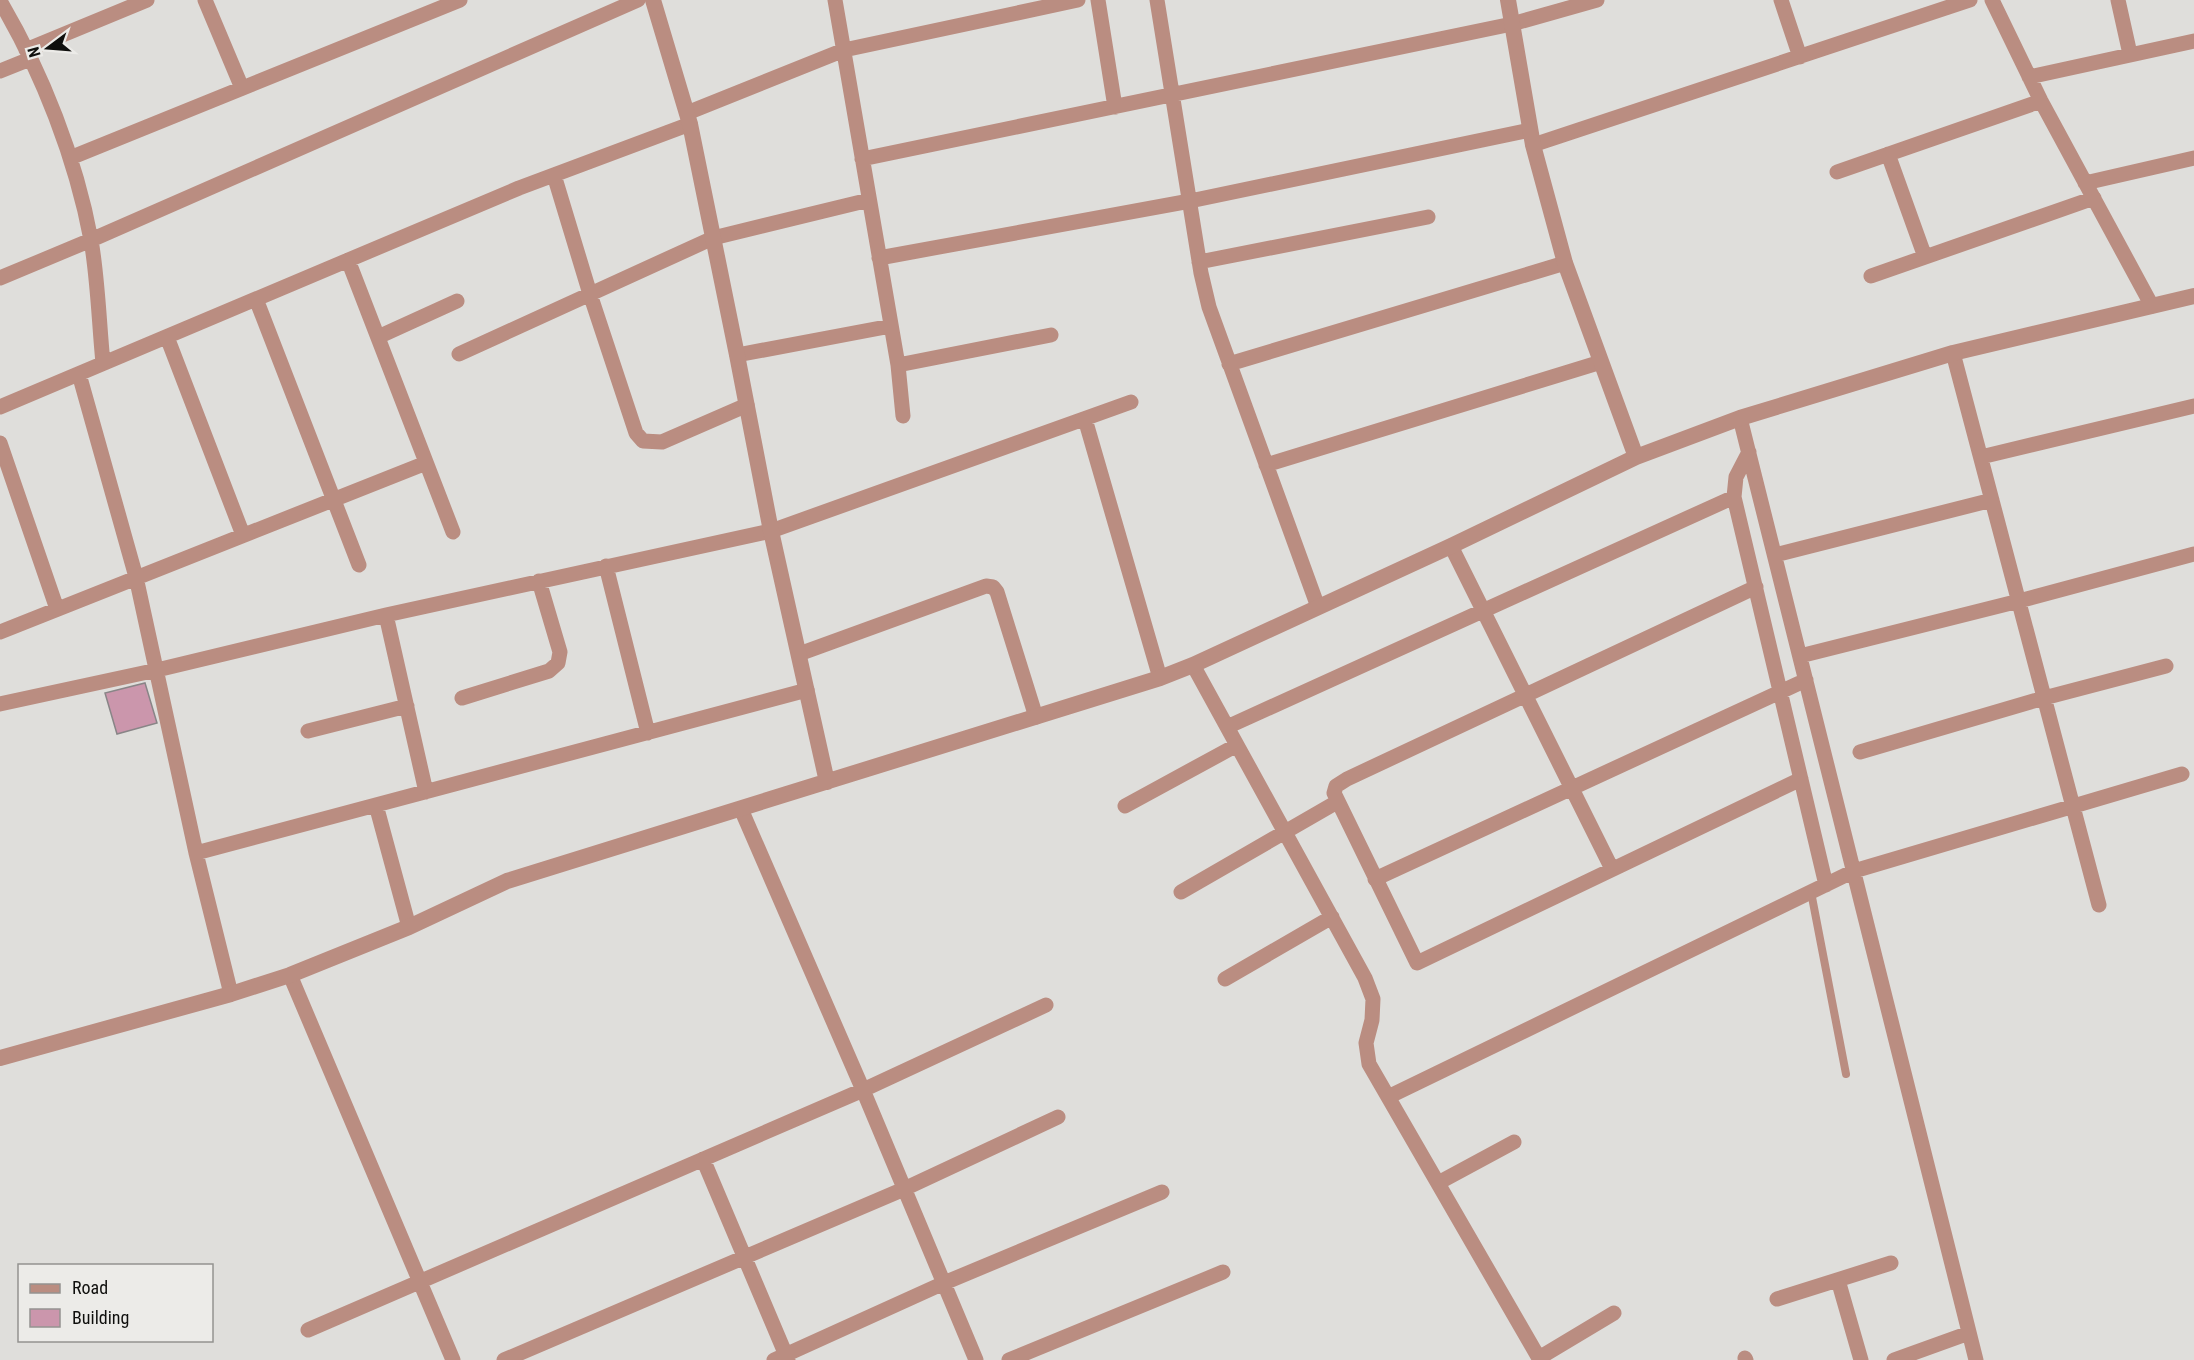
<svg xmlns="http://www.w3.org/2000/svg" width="2194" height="1360" viewBox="0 0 2194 1360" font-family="'Roboto Condensed',sans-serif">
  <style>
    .building { fill: #cb96ac; stroke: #898587; stroke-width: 1.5 }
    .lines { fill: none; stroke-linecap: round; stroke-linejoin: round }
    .service { stroke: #ba8d81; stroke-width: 8 }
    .minor { stroke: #ba8d81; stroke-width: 15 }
    .tertiary { stroke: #ba8d81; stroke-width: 16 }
  </style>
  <rect width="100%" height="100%" fill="#dfdedb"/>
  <path class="building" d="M145 683 157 723 117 734 105 693Z"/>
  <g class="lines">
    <path class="service" d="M1811 892 1846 1074"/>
    <path class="minor" d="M205 0 242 88
      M835 0 898 365 903 416
      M1098 0 1115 107
      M1157 0 1201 273 1209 307 1318 607
      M1781 0 1800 57
      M1992 0 2041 101 2152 306
      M2118 0 2130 54
      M0 1C42 72 76 159 91 240 98 280 99 323 103 363
      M26 50 147 0
      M0 71 30 59
      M2029 77 2194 41
      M687 113 844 50 1078 0
      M1533 145 1970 0
      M1888 154 1925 257
      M70 158 460 0
      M862 159 1512 24 1597 0
      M1837 172 2041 101
      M554 175 590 294 636 433 643 441 662 442 747 405
      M2085 183 2194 158
      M879 258 1190 201 1530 130
      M348 260 453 532
      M1199 262 1428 217
      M1871 276 2094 198
      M0 278 91 240 638 0
      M256 299 359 565
      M167 337 243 535
      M378 337 457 301
      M1953 353 2099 905
      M459 354 713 238 869 200
      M737 355 891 326
      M1229 364 1565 263
      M898 365 1051 335
      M79 374 136 577 196 853 231 994
      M0 407 519 188 690 124
      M1740 418 1976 1360
      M1085 419 1160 678
      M0 443 57 609
      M1749 452 1736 477 1734 497 1826 885
      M1981 457 2194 406
      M1266 465 1601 362
      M1451 546 1612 869
      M1775 555 1992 500
      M606 566 648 733
      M1756 587 1347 779 1336 786 1334 793 1417 963 1801 779
      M386 615 426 792
      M0 632 426 463
      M799 654 986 586 993 587 997 592 1036 717
      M1800 656 2019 601 2194 554
      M1193 665 1365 978 1373 999 1372 1020 1366 1043 1369 1064 1540 1360
      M462 698 549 671 558 663 560 652 539 581
      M0 704 157 670 386 615 771 531 1131 402
      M1227 727 1734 497
      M308 731 407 706
      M1860 752 2044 698 2166 666
      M376 805 409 927
      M1125 806 1237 745
      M741 809 863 1090 976 1360
      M196 853 807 690
      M1375 879 1806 680
      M1181 892 1337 802
      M290 975 453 1360
      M1225 979 1332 917
      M1388 1097 1854 871 2182 774
      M703 1159 788 1360
      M1438 1183 1514 1142
      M1838 1280 1861 1360
      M1777 1299 1891 1263
      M308 1330 863 1090 1046 1005
      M1539 1358 1614 1313
      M1745 1358 1746 1360
      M504 1360 904 1189 1058 1117
      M774 1360 944 1283 1162 1192
      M1009 1360 1223 1272
      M1894 1360 1969 1333"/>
    <path class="tertiary" d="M653 0 690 124 737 355 771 531 827 782
      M1508 0 1533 145 1565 263 1636 457
      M0 1058 231 994 290 975 409 927 507 881 1160 678 1193 665 1451 546 1636 457 1740 418 1953 353 2194 296"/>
  </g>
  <rect x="18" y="1264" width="195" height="78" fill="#ecebe8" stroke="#949390" stroke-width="1.5"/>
  <rect x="30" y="1284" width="30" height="9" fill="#ba8d81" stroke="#949390" stroke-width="1.5"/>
  <text x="72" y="1294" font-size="18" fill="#0f0f0d">Road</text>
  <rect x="30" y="1309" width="30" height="18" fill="#cb96ac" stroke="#949390" stroke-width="1.5"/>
  <text x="72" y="1324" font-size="18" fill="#0f0f0d">Building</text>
  <g transform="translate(48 48) rotate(254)" stroke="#ecebe8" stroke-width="4.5" paint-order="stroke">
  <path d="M0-4.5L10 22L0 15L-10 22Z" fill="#0f0f0d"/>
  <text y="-9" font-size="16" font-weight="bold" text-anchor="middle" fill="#0f0f0d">N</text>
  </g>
</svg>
